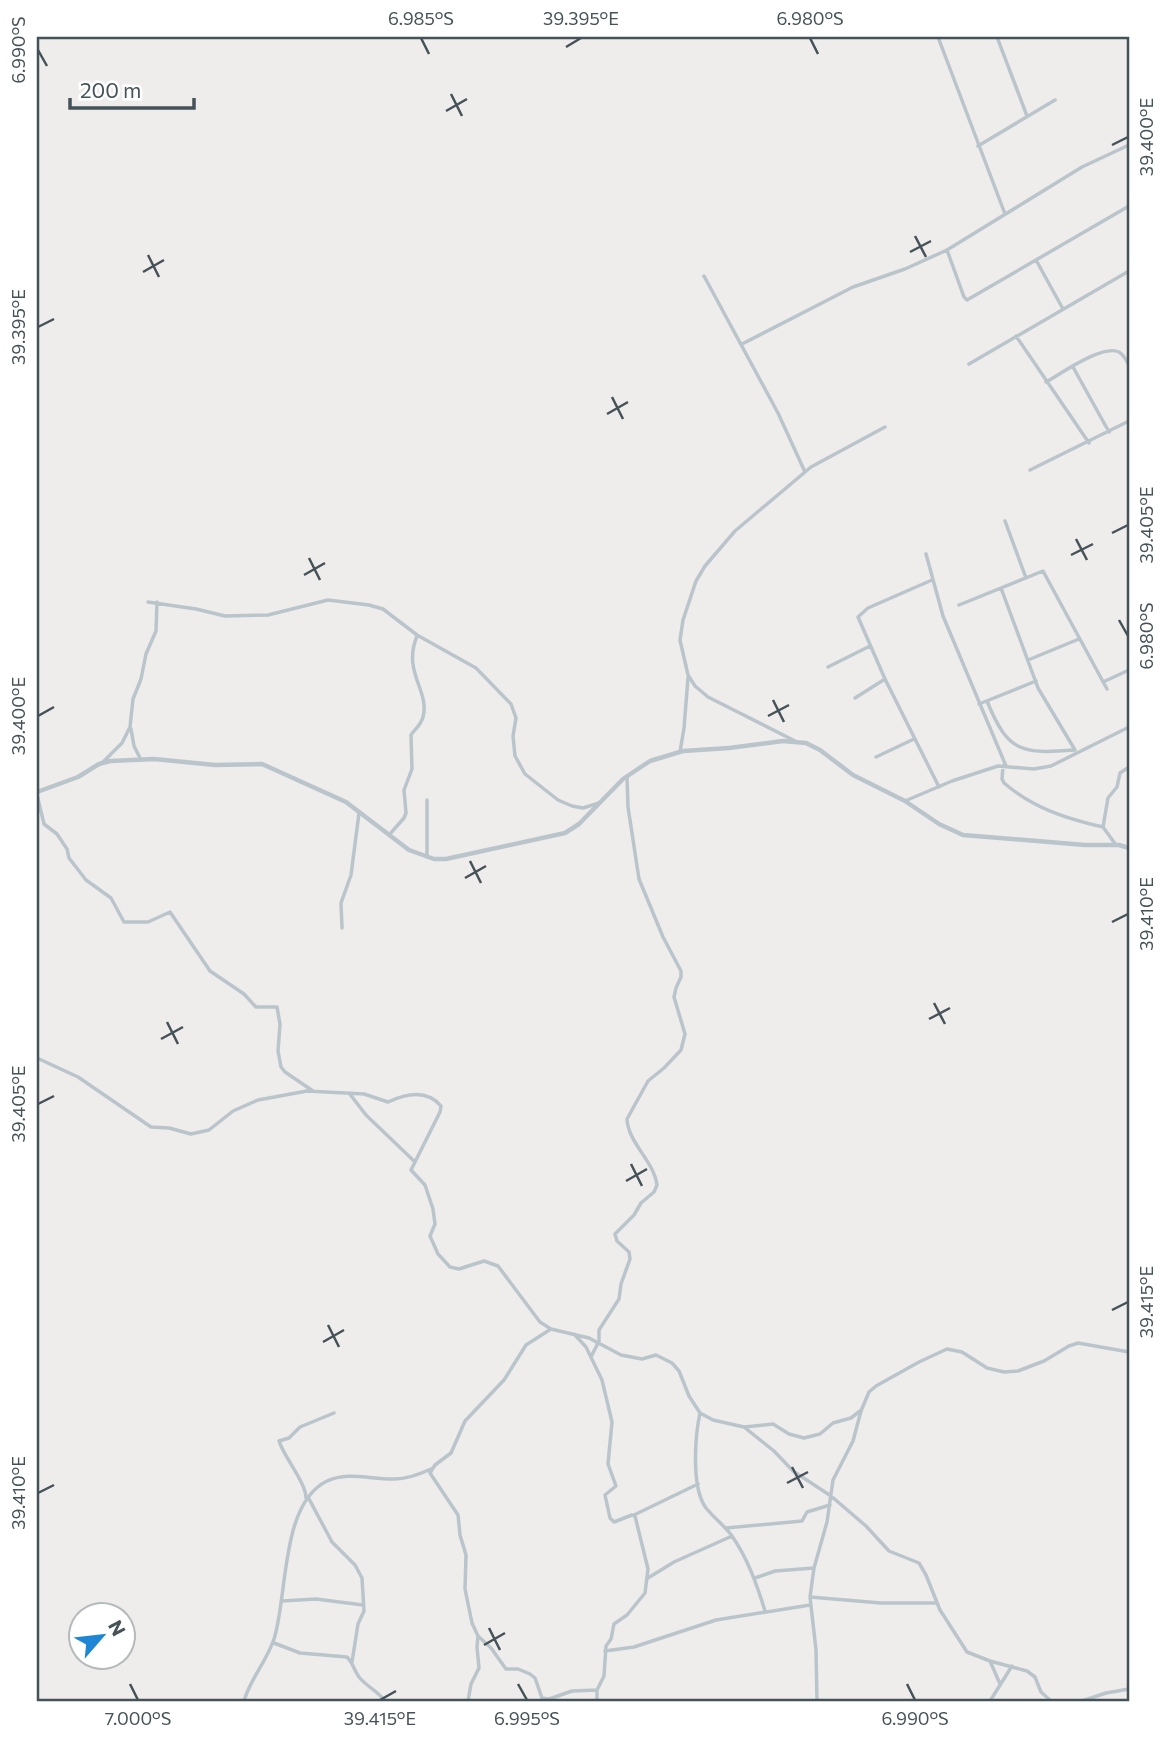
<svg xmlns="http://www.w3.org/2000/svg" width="1166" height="1738" viewBox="0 0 1166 1738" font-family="Commissioner,sans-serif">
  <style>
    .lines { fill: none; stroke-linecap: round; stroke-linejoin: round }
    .minor { stroke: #bac5cb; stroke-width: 3.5 }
    .tertiary { stroke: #bac5cb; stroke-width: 4.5 }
    .ticks { fill: none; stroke: #455258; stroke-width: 2.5 }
    .neatline { fill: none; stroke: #455258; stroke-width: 2.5 }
    .ticks-label { font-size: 18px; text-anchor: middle; fill: #455258 }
  </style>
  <rect width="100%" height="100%" fill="#efecec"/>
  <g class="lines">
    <path class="minor" d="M938 37 1005 214
      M997 37 1027 116
      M978 146 1055 100
      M947 250 964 297 967 300 1129 206
      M1036 260 1063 309
      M704 276 778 413 805 472
      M1016 336 1089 443
      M742 344 853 287 905 269 947 250 1082 167 1129 145
      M969 364 1129 271
      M1073 367 1109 432
      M1046 382C1062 373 1103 344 1119 352 1124 355 1126 360 1129 365
      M1030 470 1129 421
      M1005 521 1026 578
      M926 554 943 616 1006 766
      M932 580 868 608 858 617 885 679 939 787
      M148 602 196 609 225 616 268 615 328 600 369 605 383 609 417 635 476 668 511 704 516 718 513 736 515 756 525 774 558 800 572 806 583 808 599 803
      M959 605 1043 571 1107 689
      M1028 660 1079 639
      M828 667 870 646
      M1103 682 1129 670
      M855 698 885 679
      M987 701C1008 753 1022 754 1075 750L1038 688 1001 588
      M979 704 1036 681
      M131 729 134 746 141 760
      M795 741 708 697 695 686 688 675 680 640 683 620 696 581 705 566 735 531 811 467 885 427
      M680 752 684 728 688 678
      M876 757 914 739
      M102 763 122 743 130 727 133 699 141 679 146 654 156 631 157 602
      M1003 766 1002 779 1004 783C1033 808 1067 819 1103 827
      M37 795 44 824 57 834 67 849 69 858 86 880 111 898 124 922H148L170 912 210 971 244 994 256 1007H277L280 1024 278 1051 281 1067 285 1072 313 1091
      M905 801 952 781 998 766 1034 769 1051 766 1129 727
      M389 835 404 818 406 813 404 790 412 769 411 735C415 729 421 725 423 717 430 690 402 673 417 636
      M1116 845 1103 827 1108 798 1117 787 1120 773 1129 767
      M427 857V800
      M342 928 341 903 351 875 359 813
      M37 1058 78 1077 151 1127 169 1128 191 1134 209 1130 233 1111 258 1100 307 1091 364 1094 388 1102C405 1094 427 1089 441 1106L440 1112 411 1170 425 1185 433 1209 435 1224 430 1236 438 1254 450 1267 459 1269 484 1261 498 1266 540 1322 551 1329 589 1338 621 1355 642 1359 656 1355 672 1363 679 1371 689 1396 700 1413 713 1420 744 1427 774 1451 793 1471 831 1496 866 1526 889 1551 919 1563 926 1575 940 1610 967 1652 990 1661 1027 1671 1035 1677 1041 1692 1051 1701
      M349 1093 366 1115 414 1161
      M551 1329 526 1345 504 1380 465 1421 451 1453 435 1465 430 1473 458 1515 460 1535 466 1555 465 1589 472 1623 478 1636 491 1648 506 1669H518L530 1674 535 1678 542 1698 549 1699 572 1691 597 1690
      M574 1334 586 1347 602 1380 612 1422 608 1464 616 1486 605 1495 610 1518 614 1522 632 1515 635 1516 648 1569 645 1593 627 1615 614 1624 611 1639 606 1646 604 1676 597 1690V1701
      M599 1342V1330L619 1299 621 1284 630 1259 629 1252 617 1241 615 1234 634 1215 641 1203 654 1192 657 1185C654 1161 628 1143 627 1119L648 1081 664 1068 681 1050 685 1034 674 997 676 988 681 977V971L663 937 639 879 628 807 627 777
      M591 1357 598 1343
      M700 1413C695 1436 691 1488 706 1508 714 1518 725 1526 732 1536 748 1559 757 1585 765 1611
      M744 1427 773 1424 789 1434 804 1438 820 1434 833 1423 851 1418 860 1411
      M308 1497 332 1542 355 1565 362 1578 364 1611 358 1624 352 1662
      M306 1498C306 1483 284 1457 279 1441L289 1438 300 1427 334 1413
      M634 1515 698 1484
      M726 1528 802 1521 807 1512 830 1505
      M648 1578 674 1562 732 1536
      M755 1578 775 1571 814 1568
      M810 1597 881 1603H937
      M282 1601 316 1599 363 1605
      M274 1643 300 1653 347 1657C353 1663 354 1670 359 1677 367 1687 378 1691 385 1701
      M605 1651 634 1647 716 1620 810 1605
      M990 1661 1000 1684
      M244 1701C250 1679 267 1661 274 1639 288 1596 280 1504 327 1481 348 1471 373 1480 395 1479 408 1479 420 1474 431 1469
      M468 1701 471 1684 479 1668 477 1647 478 1636
      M729 1701H734
      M817 1701 816 1650 810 1597 814 1568 827 1522 833 1480 853 1441 861 1411 869 1392 876 1386 919 1362 947 1349 962 1352 987 1368 1004 1372 1018 1371 1044 1361 1069 1346 1078 1343 1129 1352
      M990 1701 1012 1666
      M1082 1701 1106 1693 1129 1689"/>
    <path class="tertiary" d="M37 792 78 777 99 764 110 761 154 759 215 765 262 764 346 802 409 850 434 859H446L565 833 579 824 623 779 650 761 683 751 729 748 783 741 806 743 820 750 853 775 905 801 939 824 963 835 1085 845H1119L1129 848"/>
  </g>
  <path class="ticks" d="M421 38 429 54M810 38 818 54M566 47 581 38M38 50 47 66M451 94 462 116M446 111 467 99M1112 145 1128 137M915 236 926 257M910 252 931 241M148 255 159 277M143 272 164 260M38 327 54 319M612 397 623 419M607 414 628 402M1112 533 1128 525M1076 539 1087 560M1071 555 1093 544M309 558 320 580M304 575 325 563M1119 620 1128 636M773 700 784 722M38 716 54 707M768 716 789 705M470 861 481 883M465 878 486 866M1112 922 1128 914M934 1003 945 1024M929 1019 950 1008M167 1022 178 1044M161 1039 183 1027M38 1104 54 1096M631 1164 642 1186M626 1181 647 1169M1112 1310 1128 1302M328 1325 339 1347M323 1342 344 1330M792 1467 803 1488M787 1483 808 1472M38 1493 54 1485M489 1628 500 1650M484 1645 505 1633M130 1684 138 1700M518 1684 527 1700M907 1684 915 1700M380 1700 396 1691"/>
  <rect width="1166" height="1738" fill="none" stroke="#ffffff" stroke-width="77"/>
  <g transform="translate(102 1636) rotate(62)"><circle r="33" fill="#ffffff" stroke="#b5babc" stroke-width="2"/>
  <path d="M0-5L12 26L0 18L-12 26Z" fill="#1f86d5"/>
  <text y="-10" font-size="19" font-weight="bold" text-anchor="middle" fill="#455258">N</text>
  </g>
  <path d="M70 98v10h124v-10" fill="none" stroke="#455258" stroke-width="3.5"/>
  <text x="80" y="98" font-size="21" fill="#455258" stroke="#ffffff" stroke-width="5" paint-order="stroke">200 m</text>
  <rect x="38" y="38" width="1090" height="1662" class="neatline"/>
  <g class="ticks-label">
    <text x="421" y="25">6.985°S</text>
    <text x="581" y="25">39.395°E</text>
    <text x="810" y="25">6.980°S</text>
    <text transform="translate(19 50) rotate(-90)" y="6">6.990°S</text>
    <text transform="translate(1147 137) rotate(-90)" y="6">39.400°E</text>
    <text transform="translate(19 327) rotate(-90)" y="6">39.395°E</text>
    <text transform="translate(1147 525) rotate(-90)" y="6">39.405°E</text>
    <text transform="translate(1147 636) rotate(-90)" y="6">6.980°S</text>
    <text transform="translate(19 716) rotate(-90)" y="6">39.400°E</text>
    <text transform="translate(1147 914) rotate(-90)" y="6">39.410°E</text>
    <text transform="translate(19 1104) rotate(-90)" y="6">39.405°E</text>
    <text transform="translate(1147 1302) rotate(-90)" y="6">39.415°E</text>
    <text transform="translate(19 1493) rotate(-90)" y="6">39.410°E</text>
    <text x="138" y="1725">7.000°S</text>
    <text x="380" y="1725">39.415°E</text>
    <text x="527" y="1725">6.995°S</text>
    <text x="915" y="1725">6.990°S</text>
  </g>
</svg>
